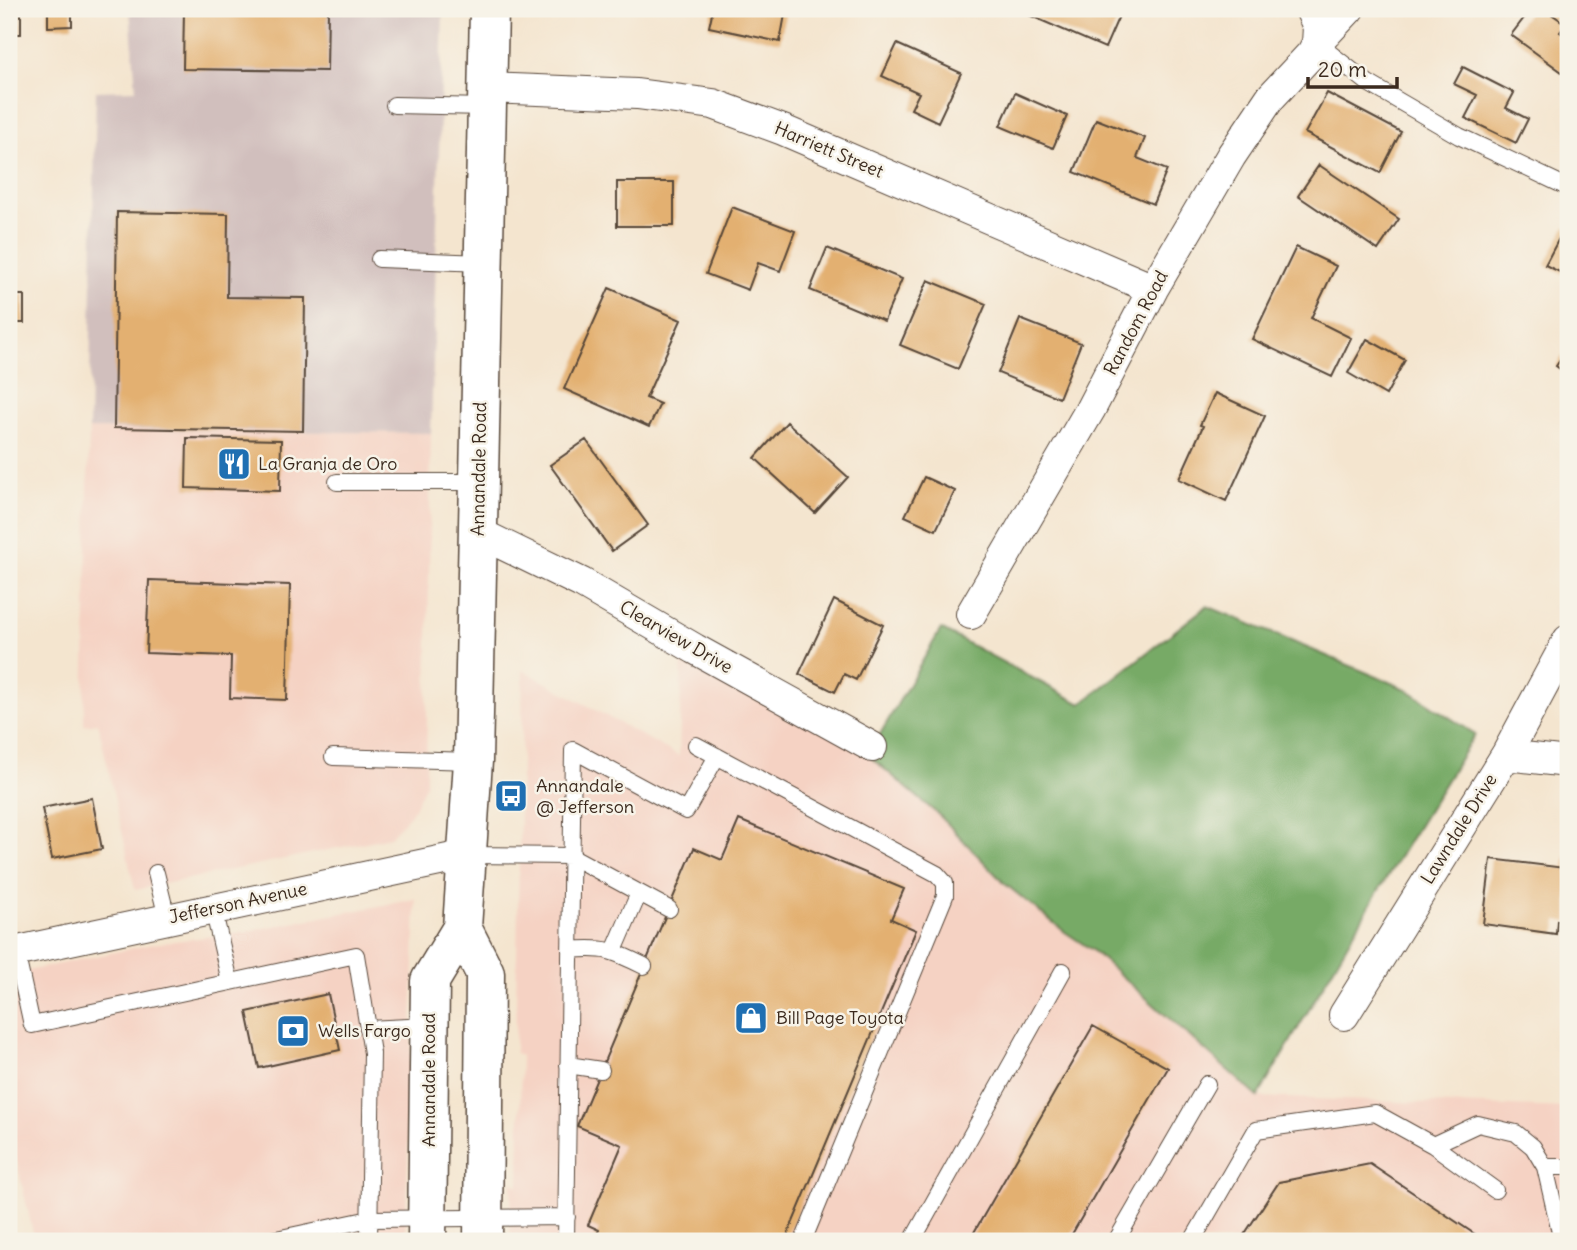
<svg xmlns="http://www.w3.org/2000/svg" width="1577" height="1250" viewBox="0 0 1577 1250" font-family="Delius,sans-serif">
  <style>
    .built { fill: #f5d2c3 }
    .industrial { fill: #d1bfbd }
    .forest { fill: #7a6; stroke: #596a42; stroke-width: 2 }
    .building { fill: #e3b071 }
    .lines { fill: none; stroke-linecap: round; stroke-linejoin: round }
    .service-casing { stroke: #574639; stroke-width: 18 }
    .minor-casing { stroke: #574639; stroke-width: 32 }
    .secondary-casing { stroke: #574639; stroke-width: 41 }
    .service { stroke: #fff; stroke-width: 16 }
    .minor { stroke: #fff; stroke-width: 30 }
    .secondary { stroke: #fff; stroke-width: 38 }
    .labels { text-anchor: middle; stroke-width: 5; stroke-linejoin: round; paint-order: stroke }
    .street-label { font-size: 18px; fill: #3b2a1e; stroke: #f7f3e8 }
    .poi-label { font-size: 18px; fill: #3b2a1e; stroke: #f7f3e8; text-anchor: start }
  </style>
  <rect width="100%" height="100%" fill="#f7f3e8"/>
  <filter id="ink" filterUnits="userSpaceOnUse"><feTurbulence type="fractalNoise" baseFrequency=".0143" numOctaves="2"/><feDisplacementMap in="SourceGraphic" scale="14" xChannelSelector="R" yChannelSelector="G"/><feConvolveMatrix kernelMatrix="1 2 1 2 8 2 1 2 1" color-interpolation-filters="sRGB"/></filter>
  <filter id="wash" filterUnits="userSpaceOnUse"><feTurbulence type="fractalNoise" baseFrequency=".00686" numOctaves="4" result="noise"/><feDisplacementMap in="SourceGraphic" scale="28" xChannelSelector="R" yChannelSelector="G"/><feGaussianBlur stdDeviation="1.57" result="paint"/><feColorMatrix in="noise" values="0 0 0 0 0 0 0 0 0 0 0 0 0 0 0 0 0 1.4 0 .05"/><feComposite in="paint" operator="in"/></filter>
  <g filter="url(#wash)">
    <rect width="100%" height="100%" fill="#f4e5cf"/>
    <path class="built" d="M89 429 431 433 426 784 411 814 390 837 135 890 98 723 84 725Z
      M682 652 868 755 987 857 1258 1097 1568 1108V1241H510L512 1182 519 1186 521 1056 515 1052 523 670 679 756Z
      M416 899 405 1241H35L9 1129V975L153 944 244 932Z"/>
    <path class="industrial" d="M130 9H443L431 433 89 429 96 91 136 90Z"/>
    <path class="forest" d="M1207 606 1406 689 1475 734 1374 898 1258 1097 1092 950 1065 932 1004 883 941 817 868 755 941 629 1081 704Z"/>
    <g id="blocks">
      <path class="building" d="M9 9H21V34H9Z
        M48 9H72V26L48 27Z
        M184 9H328L327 71 183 69Z
        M713 9H786L780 42 709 27Z
        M1015 9H1122L1105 48Z
        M1531 9H1544L1566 24 1560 32 1568 38V64L1562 72 1511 35Z
        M897 44 961 73 938 122 911 109 919 93 882 76Z
        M1463 67 1514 93 1506 108 1528 119 1516 143 1465 118 1477 95 1454 84Z
        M1015 93 1067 116 1053 148 1000 126Z
        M1327 93 1401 132 1380 173 1305 133Z
        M1096 119 1145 138 1137 158 1167 170 1153 204 1074 172Z
        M1319 165 1399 219 1378 250 1298 196Z
        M617 182H674V226H617Z
        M732 207 795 231 780 271 758 263 748 290 706 274Z
        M117 212 228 214 227 297 305 298 303 431 114 428Z
        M1565 227 1568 228V276L1545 265Z
        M1296 247 1336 266 1311 318 1351 338 1332 377 1252 339Z
        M827 248 902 279 884 321 810 290Z
        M928 280 986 304 958 369 900 345Z
        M609 288 681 320 646 398 660 404 649 427 564 389Z
        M9 295H24V323H9Z
        M1020 319 1081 343 1059 398 998 373Z
        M1367 339 1405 360 1386 395 1348 373Z
        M1568 349V375L1556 366Z
        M9 380H13V405H9Z
        M1215 393 1265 416 1226 501 1179 479 1203 426 1200 425Z
        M787 422 848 477 815 513 755 458Z
        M187 438 281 440 280 491 186 488Z
        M586 440 648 525 612 551 550 465Z
        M9 460H12V487H9Z
        M924 477 955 491 936 530 905 516Z
        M149 580 290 585 287 700 230 698 231 656 146 653Z
        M834 600 883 625 856 680 844 674 835 692 799 674Z
        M92 798 102 849 52 859 42 808Z
        M739 820 904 889 891 919 916 930 785 1241H594L599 1230 588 1225 622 1145 577 1126 694 848 722 860Z
        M1567 853H1568V922L1557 920 1556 934 1483 924 1491 859 1564 868Z
        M328 994 340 1050 259 1068 247 1012Z
        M1093 1026 1168 1068 1068 1241H969Z
        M1370 1164 1485 1241H1240L1279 1182Z"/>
    </g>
  </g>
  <g filter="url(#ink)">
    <use href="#blocks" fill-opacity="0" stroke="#574639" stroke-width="2"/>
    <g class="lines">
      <defs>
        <path id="service" d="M1317 43 1368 83 1459 136 1567 187
          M394 105 486 107
          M379 259 483 263
          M337 482H478
          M696 745 937 874 945 883V896L803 1241
          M333 757 473 761
          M467 855 571 856 669 909
          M156 873 167 918
          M213 908 230 982
          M570 950C606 947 612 950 644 966
          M614 951 639 893
          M16 952 32 1025 356 955 372 1053 369 1241
          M368 1029 428 1026
          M568 1065 601 1070
          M1433 1145 1478 1124 1516 1133 1533 1147 1545 1167 1562 1241
          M1545 1167H1568
          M267 1241 370 1219 567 1217
          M566 1241 573 750 686 811 717 756
          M912 1241 1063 971
          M1116 1241 1207 1084
          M1192 1241 1256 1130 1375 1113 1433 1145 1495 1190"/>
        <path id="minor" d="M1310 9 1318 27 1317 43
          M487 88 637 94 713 104 783 130 1153 289
          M477 532 582 583 695 649 872 747
          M971 614 1090 410 1153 289 1231 156 1270 98 1312 53 1317 43 1349 9
          M1506 755 1568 762
          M9 953 467 855
          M1344 1015 1506 755 1568 640"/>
        <path id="secondary" d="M462 928 485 973 483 1241
          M427 1241 430 981 462 928 473 761 489 9"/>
      </defs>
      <use href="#service" class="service-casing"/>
      <use href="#minor" class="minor-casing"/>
      <use href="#secondary" class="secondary-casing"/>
      <use href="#service" class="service"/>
      <use href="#minor" class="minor"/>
      <use href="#secondary" class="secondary"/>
    </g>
  </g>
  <defs>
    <symbol id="restaurant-square" viewBox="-11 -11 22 22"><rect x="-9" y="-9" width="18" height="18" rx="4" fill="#1f6fb2" stroke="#f7f3e8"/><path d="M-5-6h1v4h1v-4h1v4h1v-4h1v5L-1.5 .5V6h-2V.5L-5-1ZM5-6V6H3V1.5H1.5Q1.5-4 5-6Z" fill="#fff"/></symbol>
    <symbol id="bus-square" viewBox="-11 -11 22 22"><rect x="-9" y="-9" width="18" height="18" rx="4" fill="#1f6fb2" stroke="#f7f3e8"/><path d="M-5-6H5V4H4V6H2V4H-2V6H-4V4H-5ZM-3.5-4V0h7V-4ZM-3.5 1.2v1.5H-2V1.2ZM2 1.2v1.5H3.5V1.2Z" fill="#fff"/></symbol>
    <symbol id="shop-square" viewBox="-11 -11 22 22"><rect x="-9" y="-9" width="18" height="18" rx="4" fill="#1f6fb2" stroke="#f7f3e8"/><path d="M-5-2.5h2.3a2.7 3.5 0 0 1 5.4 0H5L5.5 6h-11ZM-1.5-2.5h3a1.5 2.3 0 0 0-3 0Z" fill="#fff"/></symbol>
    <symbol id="bank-square" viewBox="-11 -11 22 22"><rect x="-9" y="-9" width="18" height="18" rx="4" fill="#1f6fb2" stroke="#f7f3e8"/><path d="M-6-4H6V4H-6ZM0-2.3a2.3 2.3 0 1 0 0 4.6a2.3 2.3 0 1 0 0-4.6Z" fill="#fff"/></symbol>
  </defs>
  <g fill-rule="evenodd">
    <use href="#restaurant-square" x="215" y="445" width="38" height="38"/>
    <use href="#bus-square" x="492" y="777" width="38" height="38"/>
    <use href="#shop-square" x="732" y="999" width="38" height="38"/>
    <use href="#bank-square" x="274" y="1012" width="38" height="38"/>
  </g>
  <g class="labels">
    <g class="street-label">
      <text transform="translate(829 150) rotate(23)" y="6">Harriett Street</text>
      <text transform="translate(1136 323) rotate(-62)" y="6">Random Road</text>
      <text transform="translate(479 469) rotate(-89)" y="6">Annandale Road</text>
      <text transform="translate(676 637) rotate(30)" y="6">Clearview Drive</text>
      <text transform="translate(1459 829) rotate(-58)" y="6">Lawndale Drive</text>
      <text transform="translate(238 903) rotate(-12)" y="6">Jefferson Avenue</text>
      <text transform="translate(429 1080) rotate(-90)" y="6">Annandale Road</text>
    </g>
    <g class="poi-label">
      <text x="258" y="470">La Granja de Oro</text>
      <text x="536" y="792">Annandale<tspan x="536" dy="21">@ Jefferson</tspan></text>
      <text x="776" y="1024">Bill Page Toyota</text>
      <text x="318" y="1037">Wells Fargo</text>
    </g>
  </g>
  <rect width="1577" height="1250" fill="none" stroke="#f7f3e8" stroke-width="35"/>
  <path d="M1308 77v10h89v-10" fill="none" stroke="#3b2a1e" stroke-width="3.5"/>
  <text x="1318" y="77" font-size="21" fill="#3b2a1e" stroke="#f7f3e8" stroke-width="5" paint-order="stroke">20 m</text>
</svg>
